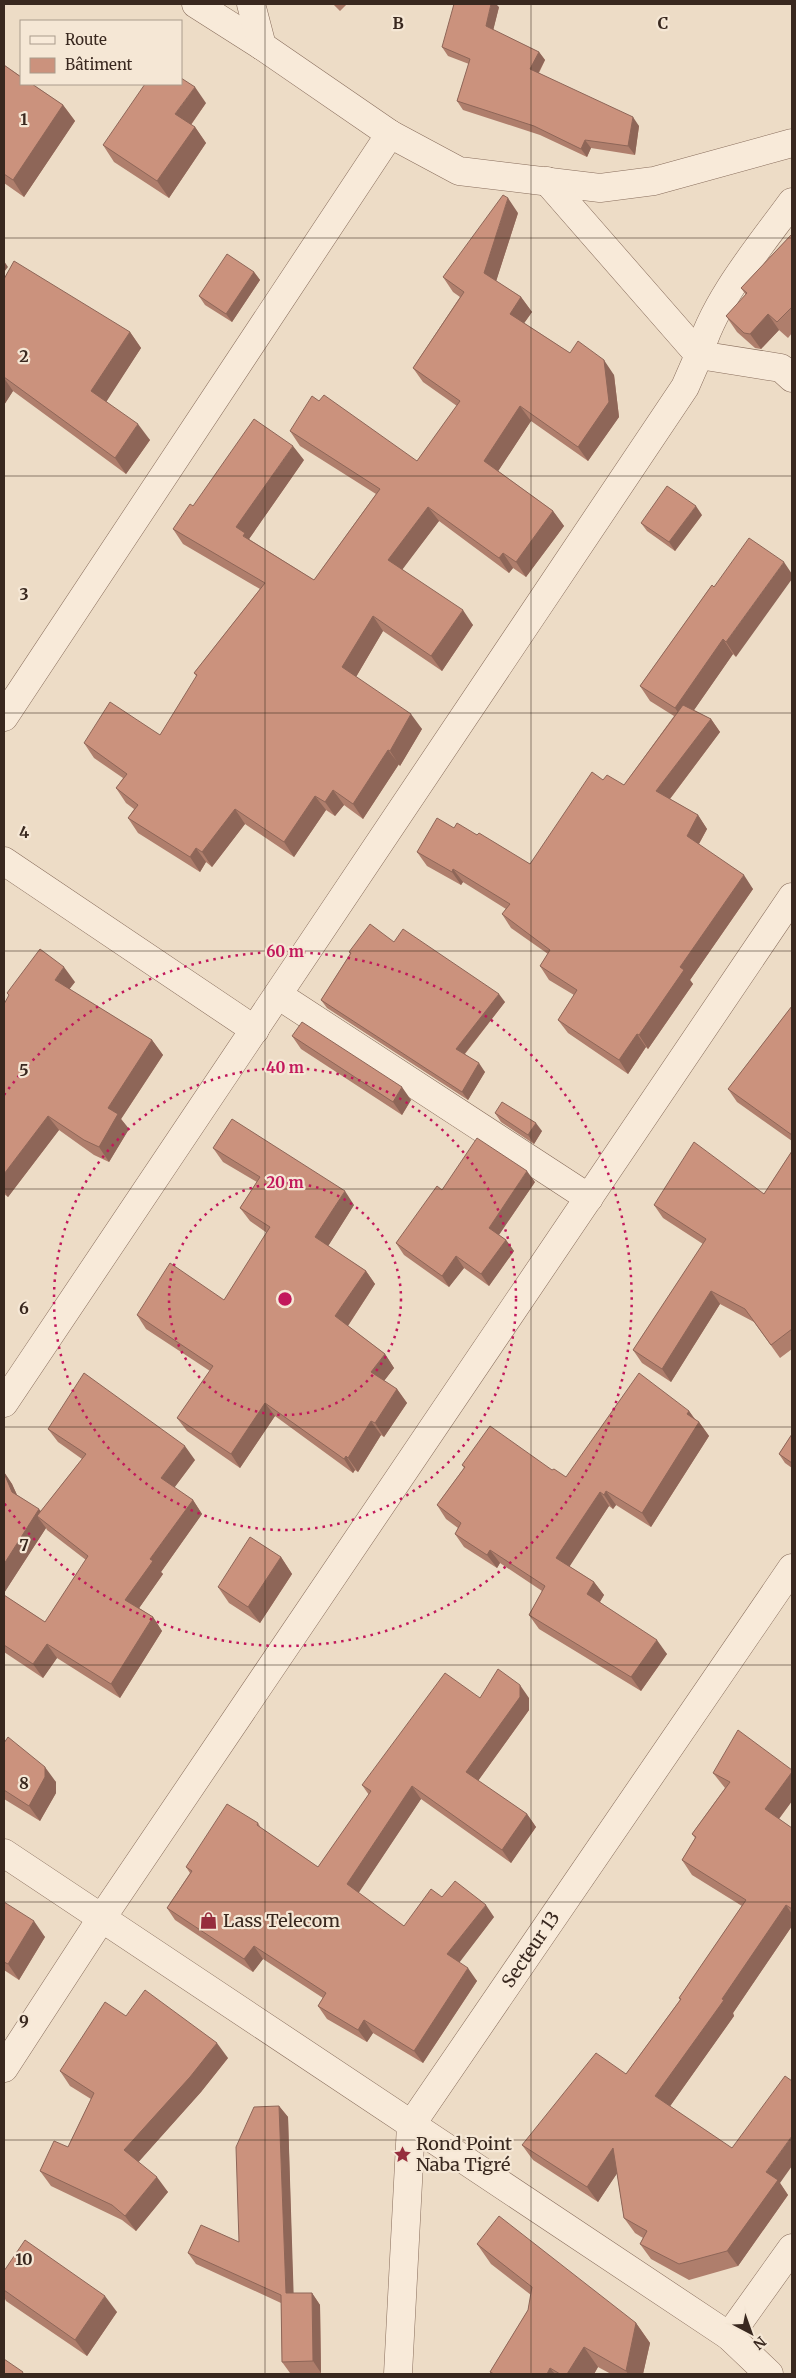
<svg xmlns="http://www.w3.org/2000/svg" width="796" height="2378" viewBox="0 0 796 2378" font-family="Merriweather,serif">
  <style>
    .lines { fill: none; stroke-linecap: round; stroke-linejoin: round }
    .minor-casing { stroke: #886d5c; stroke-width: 29 }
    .minor { stroke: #f8ead9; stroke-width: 28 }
    .wall { fill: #af7e6c }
    .shaded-wall { fill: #8e6658 }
    .building { fill: #cb927d; stroke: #8e6658 }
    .grid { fill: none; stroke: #39281f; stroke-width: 1; stroke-opacity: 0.55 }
    .ring { fill: none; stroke: #c2185b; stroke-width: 2.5; stroke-dasharray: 2.5 5 }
    .labels { text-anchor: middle; stroke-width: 4.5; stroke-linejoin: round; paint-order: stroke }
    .poi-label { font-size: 18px; fill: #39281f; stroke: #f5e7d5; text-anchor: start }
    .street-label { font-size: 18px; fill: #39281f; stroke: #f5e7d5 }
    .grid-label { font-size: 16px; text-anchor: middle; font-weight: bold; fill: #39281f; stroke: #f5e7d5; stroke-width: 4.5; stroke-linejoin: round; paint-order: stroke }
    .centre { fill: #c2185b; stroke: #f5e7d5; stroke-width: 2.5 }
    .ring-label { font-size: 15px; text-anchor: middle; font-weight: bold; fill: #c2185b; stroke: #f5e7d5; stroke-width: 4.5; stroke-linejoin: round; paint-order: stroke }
  </style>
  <rect width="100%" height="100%" fill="#eddcc6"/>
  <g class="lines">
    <defs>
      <g id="minor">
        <path d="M196 4 262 46"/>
        <path d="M251 4 262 46 390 134 459 171 600 188 654 181 792 143"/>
        <path d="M792 202C760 246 712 303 699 355L781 368 792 378"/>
        <path d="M4 717 390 134"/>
        <path d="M4 861 255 1030"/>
        <path d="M278 995 589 1198"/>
        <path d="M4 1403 685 387 699 355 547 181"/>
        <path d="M4 1853 729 2336 769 2374"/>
        <path d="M4 2068 101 1919 792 897"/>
        <path d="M729 2336 792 2248"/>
        <path id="s1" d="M398 2374 411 2125 792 1568"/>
      </g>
    </defs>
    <use href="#minor" class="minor-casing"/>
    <use href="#minor" class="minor"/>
  </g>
  <path class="wall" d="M333 4H347L340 11Z
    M499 7 493 30 539 52 545 60 539 73 639 126 635 155 591 148 587 157 540 135 463 110 457 101 469 64 448 56 442 47Z
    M4 65 63 105 75 121 24 197 4 183Z
    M206 103 191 125 195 127 206 143 169 198 114 162 103 145Z
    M518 213 496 281 521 297 532 312 524 323 570 353 614 375 619 417 588 461 531 421 498 471 553 511 564 526 526 577 513 568 509 573 439 521 402 569 473 625 442 671 383 631 356 677 422 729 400 766 399 764 363 819 344 805 335 816 326 810 294 857 245 824 212 867 206 862 200 872 138 833 128 818 134 809 126 803 116 788 123 778 94 758 84 743 160 735 197 677 194 673 260 589 183 544 173 529 193 506 304 460 249 539 314 580 376 494 300 446 290 431 417 461 457 406 423 382 413 368 460 297 453 292 443 277Z
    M792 234V333L788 338 779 330 761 349 755 348 737 332 726 316 746 295 741 288Z
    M254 272 260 280 232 322 205 305 199 296Z
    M4 279 130 332 141 348 106 401 150 440 126 474 13 391 4 405Z
    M702 515 675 551 647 531 641 523Z
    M712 585 736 657 733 654 694 710 711 719 720 732 670 799 698 815 707 829 699 844 753 889 690 980 693 984 648 1049 646 1047 628 1074 568 1033 558 1020 574 995 549 980 540 966 548 954 511 928 502 914 506 909 463 882 461 885 427 866 417 852 454 828 477 835 530 864 603 780 624 785 674 716 650 701 640 686Z
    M394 942 505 1002 465 1054 485 1072 468 1100 327 1008 321 1000 350 954 349 952Z
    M75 982 69 989 152 1040 163 1055 121 1119 129 1129 109 1162 94 1155 59 1130 8 1197 4 1194V1004L9 996 7 993Z
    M792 1006V1141L737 1102 728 1089Z
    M292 1036 411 1100 402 1115 301 1049Z
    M495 1113 542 1131 534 1144 501 1122Z
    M213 1148 354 1205 328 1246 366 1271 375 1284 348 1326 385 1354 394 1368 384 1381 397 1389 407 1403 384 1437 381 1435 358 1472 355 1470 353 1473 275 1416 240 1468 187 1431 177 1418 210 1371 146 1329 137 1315 224 1300 267 1233 250 1221 240 1208 257 1182 223 1162Z
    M792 1151V1349L780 1358 754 1322 720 1304 671 1382 642 1363 633 1350 703 1244 663 1218 654 1205 764 1194Z
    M535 1182 499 1235 506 1240 514 1251 489 1286 464 1268 449 1287 404 1255 396 1243 442 1190Z
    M689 1411 695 1419 699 1422 709 1436 651 1527 616 1505 613 1509 609 1506 569 1566 594 1582 604 1595 600 1602 667 1654 641 1691 539 1629 529 1615 542 1591 500 1563 497 1568 464 1547 455 1534 458 1528 446 1519 437 1505 464 1468 462 1465 552 1470 566 1477Z
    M48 1429 195 1460 174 1488 193 1500 202 1514 161 1572 163 1574 139 1608 153 1617 162 1631 120 1698 57 1658 43 1678 4 1652V1595L45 1622 86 1560 47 1530 46 1528 4 1593V1472L12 1484 17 1495 41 1511 82 1459 58 1442Z
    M792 1434V1468L785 1463 779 1454Z
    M281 1557 292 1574 260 1623 229 1603 218 1587Z
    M480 1698H529V1710L478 1781 527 1814 536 1827 511 1863 421 1799 358 1893 404 1926 442 1897 494 1917 459 1962 477 1981 423 2063 373 2033 367 2042 327 2019 318 2006 323 1998 263 1959 253 1972 175 1920 167 1908 190 1873 186 1867 258 1823 261 1828 318 1867 369 1795 362 1785Z
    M4 1743 56 1782V1793L40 1821 4 1799Z
    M792 1770V1801L779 1819 792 1828V1926L733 2013 734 2016 670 2106 780 2183 788 2195 738 2266 689 2280 651 2259 640 2244 643 2238 635 2233 624 2218 617 2173 598 2202 533 2160 522 2145 626 2074 680 2000 679 1998 742 1906 692 1875 682 1860 695 1838 692 1834 725 1788 713 1773Z
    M4 1902 45 1937 19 1980 4 1970Z
    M126 2016 228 2058 201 2092 138 2162 168 2192 136 2231 122 2220 51 2186 40 2171 68 2147 91 2099 70 2086 60 2071Z
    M279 2106 288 2117 293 2293H312L320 2305 321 2373H290L282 2362 281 2303 196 2264 188 2253 239 2242Z
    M477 2244 636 2323 650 2343 643 2374H611L598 2367 594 2374H491L490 2372 528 2310 531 2295 491 2264Z
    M4 2271 117 2312 87 2356 6 2301 4 2297Z"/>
  <path class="shaded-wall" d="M491 4H496L499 7 492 35 486 26Z
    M539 52 545 60 536 77 530 69Z
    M195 87 206 103 187 130 175 114Z
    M63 105 75 121 24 197 13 180Z
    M633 117 639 126 635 155 628 146Z
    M195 127 206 143 169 198 157 181Z
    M585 140 591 148 587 157 581 149Z
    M508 198 518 213 494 288 484 273Z
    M4 261 8 267 4 272Z
    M254 272 260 280 232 322 226 314Z
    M521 297 532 312 520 329 510 314Z
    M768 314 779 330 761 349 750 334Z
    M130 332 141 348 103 407 91 391Z
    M604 360 614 375 619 417 588 461 578 447Z
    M4 378 13 391 4 405Z
    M520 406 531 421 495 476 484 461Z
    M138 424 150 440 126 474 115 458Z
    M293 446 304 460 249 539 255 548 236 527Z
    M696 506 702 515 675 551 669 542Z
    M428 507 439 521 399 574 388 560Z
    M553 511 564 526 526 577 516 562Z
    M503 553 513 568 509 573 499 558Z
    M784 562 792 574V579L736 657 726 642Z
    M463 610 473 625 442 671 431 656Z
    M373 616 383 631 353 682 342 667Z
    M723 639 733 654 685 723 675 708Z
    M411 714 422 729 400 766 390 751Z
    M711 719 720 732 666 804 656 791Z
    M388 750 399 764 363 819 353 804Z
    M333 790 344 805 335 816 325 802Z
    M315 796 326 810 294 857 284 842Z
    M235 809 245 824 212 867 202 852Z
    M698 815 707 829 696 849 687 836Z
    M196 848 206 862 200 872 190 857Z
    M453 869 463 882 461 885 452 872Z
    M744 875 753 889 690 980 693 984 648 1049 639 1035 680 967Z
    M64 967 75 982 65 995 55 980Z
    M499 994 505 1002 462 1057 456 1049Z
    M637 1034 646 1047 628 1074 619 1060Z
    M152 1040 163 1055 121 1119 129 1129 109 1162 99 1147 108 1108Z
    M479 1063 485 1072 468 1100 462 1092Z
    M402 1087 411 1100 402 1115 393 1102Z
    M48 1116 59 1130 8 1197 4 1191V1174Z
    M536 1123 542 1131 534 1144 528 1135Z
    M527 1171 535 1182 496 1239 489 1228Z
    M345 1191 354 1205 325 1251 315 1237Z
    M506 1240 514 1251 489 1286 481 1274Z
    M456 1256 464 1268 449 1287 442 1276Z
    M366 1271 375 1284 345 1330 335 1316Z
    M711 1291 720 1304 671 1382 662 1369Z
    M385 1354 394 1368 380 1386 371 1372Z
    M397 1389 407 1403 384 1437 375 1423Z
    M265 1403 275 1416 240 1468 231 1454Z
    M689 1411 698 1424 699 1422 709 1436 651 1527 642 1513 687 1414Z
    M371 1421 381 1435 358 1472 348 1458Z
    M185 1446 195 1460 171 1492 161 1478Z
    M346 1456 355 1470 353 1473 344 1459Z
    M4 1472 12 1484 22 1506 12 1492Z
    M606 1491 616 1505 613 1509 604 1495Z
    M600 1492 609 1506 566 1572 556 1558Z
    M193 1500 202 1514 161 1572 163 1574 135 1614 125 1600 150 1559Z
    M39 1509 49 1523 37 1516 46 1528 4 1593V1564Z
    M490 1550 500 1563 497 1568 487 1555Z
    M281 1557 292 1574 260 1623 248 1607Z
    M594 1582 604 1595 596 1608 587 1594Z
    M153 1617 162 1631 120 1698 111 1684Z
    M657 1640 667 1654 641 1691 631 1677Z
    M47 1644 57 1658 43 1678 33 1664Z
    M520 1685 529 1698V1710L475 1785 466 1772Z
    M45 1767 56 1782V1793L40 1821 29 1806Z
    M792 1772V1801L775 1824 765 1809Z
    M412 1786 421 1799 356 1897 347 1884Z
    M527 1814 536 1827 511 1863 502 1850Z
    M486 1905 494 1917 456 1967 447 1954Z
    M786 1905 792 1914V1926L733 2013 734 2016 666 2112 655 2096Z
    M34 1921 45 1937 19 1980 8 1964Z
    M254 1946 263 1959 253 1972 244 1959Z
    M468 1968 477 1981 423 2063 414 2051Z
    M364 2020 373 2033 367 2042 358 2030Z
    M217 2043 228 2058 201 2092 135 2166 124 2150Z
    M279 2106 288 2117 294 2305 286 2293Z
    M792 2136V2166L780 2183 788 2195 738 2266 727 2251 766 2172Z
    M613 2148 624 2163 598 2202 587 2187Z
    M157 2177 168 2192 136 2231 125 2216Z
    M312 2293 320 2305 321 2373 313 2361Z
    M105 2296 117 2312 87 2356 75 2340Z
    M636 2323 650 2343 643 2374H628L626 2371Z
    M584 2347 598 2367 594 2374H567Z
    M550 2368 555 2374H547Z"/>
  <path class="building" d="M454 4H491L486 26 539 52 530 69 633 117 628 146 585 140 581 149 534 126 457 101 470 59 442 47Z
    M4 65 21 77V84H32L63 105 13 180 4 174Z
    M181 78 195 87 175 114 195 127 157 181 103 145 145 84H181Z
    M503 195 508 198 484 273 521 297 510 314 570 353 578 341 604 360 609 402 578 447 520 406 484 461 553 511 516 562 503 553 499 558 428 507 388 560 463 610 431 656 373 616 342 667 411 714 390 751 388 750 353 804 333 790 325 802 315 796 284 842 235 809 202 852 196 848 190 857 128 818 138 805 116 788 127 774 84 743 110 702 160 735 197 675 194 673 265 583 173 529 190 504 193 506 254 419 293 446 236 527 245 533 243 536 314 580 380 489 290 431 312 396 319 401 324 395 417 461 460 401 413 368 464 292 443 277Z
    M792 234V307L777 322 768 314 750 334 744 333 726 316 747 293 741 288Z
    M227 254 254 272 226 314 199 296Z
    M14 261 130 332 91 391 138 424 115 458 4 377V279Z
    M667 486 696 506 669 542 641 523Z
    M749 538 784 562 726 642 723 639 675 708 640 686 712 585 714 587Z
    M683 705 711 719 656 791 698 815 687 836 744 875 680 967 684 970 639 1035 637 1034 619 1060 558 1020 577 990 540 966 550 950 502 914 510 904 453 869 452 872 417 852 437 818 454 828 457 823 477 835 479 833 530 864 592 772 603 780 607 775 624 785Z
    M370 924 394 942 403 929 499 994 456 1049 479 1063 462 1092 321 1000 351 953 349 952Z
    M40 949 64 967 55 980 152 1040 108 1108 118 1114 99 1147 84 1140 48 1116 4 1174V1004L9 995 7 993Z
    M792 1006V1135L728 1089Z
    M302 1022 402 1087 393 1102 292 1036Z
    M502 1102 536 1123 528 1135 495 1113Z
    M232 1119 345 1191 315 1237 366 1271 335 1316 385 1354 371 1372 397 1389 375 1423 371 1421 348 1458 346 1456 344 1459 265 1403 231 1454 177 1418 213 1366 137 1315 170 1263 224 1300 270 1227 240 1208 260 1177 213 1148Z
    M477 1138 527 1171 489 1228 506 1240 481 1274 456 1256 442 1276 396 1243 437 1186 442 1190Z
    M694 1142 764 1194 792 1151V1329L771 1345 745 1309 711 1291 662 1369 633 1350 706 1239 654 1205Z
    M84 1373 185 1446 161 1478 193 1500 150 1559 153 1561 125 1600 153 1617 111 1684 47 1644 33 1664 4 1645V1595L45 1622 88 1556 37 1516 86 1454 48 1429Z
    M639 1373 689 1411 687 1414 699 1422 642 1513 606 1491 604 1495 600 1492 556 1558 594 1582 587 1594 657 1640 631 1677 529 1615 545 1586 490 1550 487 1555 455 1534 461 1523 437 1505 465 1467 462 1465 490 1426 552 1470 554 1469 566 1477Z
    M792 1434V1463L779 1454Z
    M4 1473 12 1492 39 1509 4 1564Z
    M250 1537 281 1557 248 1607 218 1587Z
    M498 1669 520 1685V1697L466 1772 527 1814 502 1850 412 1786 347 1884 404 1926 431 1889 442 1897 455 1881 486 1905 447 1954 468 1968 414 2051 364 2020 358 2030 318 2006 326 1993 254 1946 244 1959 167 1908 192 1871 186 1867 227 1804 258 1823 257 1825 318 1867 371 1791 362 1785 445 1673 480 1698Z
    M738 1730 792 1770V1772L765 1809 792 1828V1909L786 1905 722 1999 724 2000 655 2096 732 2148 785 2076 792 2081V2136L766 2172 778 2180 727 2251 679 2264 640 2244 647 2231 624 2218 613 2148 587 2187 522 2145 596 2053 626 2074 681 1999 679 1998 746 1900 682 1860 696 1837 692 1834 730 1782 713 1773Z
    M8 1737 45 1767V1777L29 1806 4 1790V1743Z
    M4 1902 34 1921 8 1964 4 1962Z
    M145 1990 217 2043 190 2077 124 2150 157 2177 125 2216 112 2205 40 2171 54 2141 68 2147 94 2093 60 2071 105 2002 126 2016Z
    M279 2106 286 2293H312L313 2361 282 2362 281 2295 188 2253 201 2225 239 2242 236 2147 254 2107Z
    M499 2216 636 2323 626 2371 584 2347 567 2374H560L550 2368 547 2374H494L490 2372 528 2310 532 2287 477 2244Z
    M25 2240 105 2296 75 2340 4 2290V2271Z
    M4 2359 23 2372 22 2374H4Z"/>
  <path class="grid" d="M265 4V2374M531 4V2374M4 238H792M4 476H792M4 713H792M4 951H792M4 1189H792M4 1427H792M4 1665H792M4 1902H792M4 2140H792"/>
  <g class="ring">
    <circle cx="285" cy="1299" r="116"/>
    <circle cx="285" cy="1299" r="231"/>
    <path d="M4 1095A347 347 0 1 1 4 1503"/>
  </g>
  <defs>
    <symbol id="shop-bare" viewBox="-9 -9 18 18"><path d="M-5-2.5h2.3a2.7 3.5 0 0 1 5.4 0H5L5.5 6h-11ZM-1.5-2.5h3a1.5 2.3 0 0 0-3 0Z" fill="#962d3d" stroke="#f5e7d5" stroke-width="2.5" paint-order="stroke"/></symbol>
    <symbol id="sight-bare" viewBox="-9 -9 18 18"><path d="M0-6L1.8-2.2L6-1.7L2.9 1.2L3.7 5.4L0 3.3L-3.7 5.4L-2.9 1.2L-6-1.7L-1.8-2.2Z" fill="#962d3d" stroke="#f5e7d5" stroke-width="2.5" paint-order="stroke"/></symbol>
  </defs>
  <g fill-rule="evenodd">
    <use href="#shop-bare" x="196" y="1908" width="25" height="25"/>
    <use href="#sight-bare" x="390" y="2142" width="25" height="25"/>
  </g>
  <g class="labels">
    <g class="poi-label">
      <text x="223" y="1927">Lass Telecom</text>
      <text x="416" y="2150">Rond Point<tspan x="416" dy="21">Naba Tigré</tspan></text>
    </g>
    <g class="street-label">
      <text dy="6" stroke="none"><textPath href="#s1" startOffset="462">Secteur 13</textPath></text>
    </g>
  </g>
  <g class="grid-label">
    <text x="398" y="29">B</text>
    <text x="663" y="29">C</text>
    <text x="24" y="125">1</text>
    <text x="24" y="362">2</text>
    <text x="24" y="600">3</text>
    <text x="24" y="838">4</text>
    <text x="24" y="1076">5</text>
    <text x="24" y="1314">6</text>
    <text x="24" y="1551">7</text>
    <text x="24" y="1789">8</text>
    <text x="24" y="2027">9</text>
    <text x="24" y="2265">10</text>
  </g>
  <circle cx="285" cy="1299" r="8" class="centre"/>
  <g class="ring-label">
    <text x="285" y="957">60 m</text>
    <text x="285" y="1073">40 m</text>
    <text x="285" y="1188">20 m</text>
  </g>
  <rect width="796" height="2378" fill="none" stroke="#39281f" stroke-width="10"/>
  <rect x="20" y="20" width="162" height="65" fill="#f5e7d5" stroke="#aa9b8c"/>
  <rect x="30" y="36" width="25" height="8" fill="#f8ead9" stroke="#aa9b8c"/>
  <text x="65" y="45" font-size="15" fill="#39281f">Route</text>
  <rect x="30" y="58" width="25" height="15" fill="#cb927d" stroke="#aa9b8c"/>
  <text x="65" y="70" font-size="15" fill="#39281f">Bâtiment</text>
  <g transform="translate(751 2333) rotate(139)" stroke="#f5e7d5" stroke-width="4" paint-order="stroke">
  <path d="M0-4L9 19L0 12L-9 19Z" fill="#39281f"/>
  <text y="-8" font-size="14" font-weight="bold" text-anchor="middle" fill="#39281f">N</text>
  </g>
</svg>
